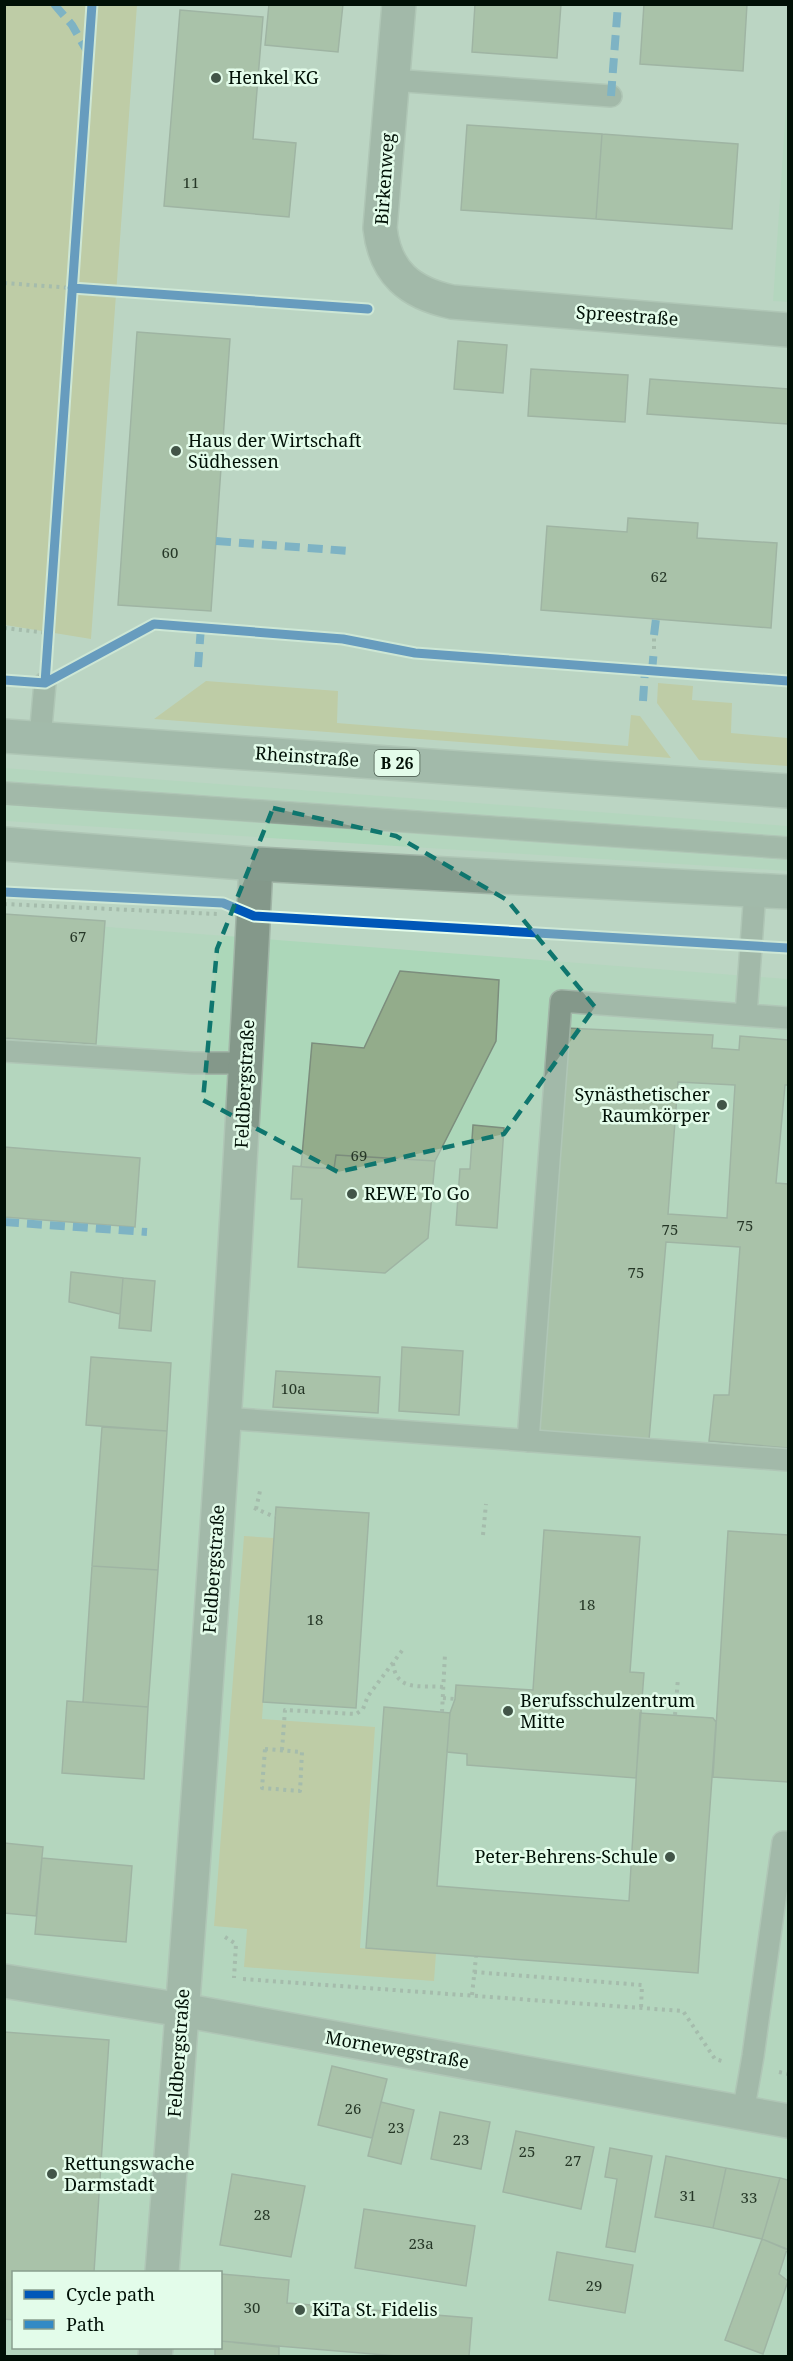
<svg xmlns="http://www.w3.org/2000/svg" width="793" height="2361" viewBox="0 0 793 2361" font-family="'Noto Serif',serif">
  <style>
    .built { fill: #acd7b9; fill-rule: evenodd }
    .green { fill: #c2c084 }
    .building { fill: #93ac8b; stroke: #7c8d7d; stroke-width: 1.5; fill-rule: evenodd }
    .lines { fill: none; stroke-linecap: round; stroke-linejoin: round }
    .service-casing { stroke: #a0b4a6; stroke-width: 24 }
    .minor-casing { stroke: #a0b4a6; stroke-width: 36 }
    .tertiary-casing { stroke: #a0b4a6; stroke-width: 36 }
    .primary-casing { stroke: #a0b4a6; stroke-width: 36 }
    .path { stroke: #899d90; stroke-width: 4; stroke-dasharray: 3 4.5; stroke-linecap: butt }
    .service { stroke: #84988a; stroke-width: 21 }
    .minor { stroke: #84988a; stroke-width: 33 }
    .tertiary { stroke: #84988a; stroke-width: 33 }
    .primary { stroke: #849a8c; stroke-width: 33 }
    .tram { stroke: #899d8f; stroke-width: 1.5 }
    .quiet { stroke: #338ac5; stroke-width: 8; stroke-dasharray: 15 8; stroke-linecap: butt }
    .cycleway-casing { stroke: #e3fcea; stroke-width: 13 }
    .cycleway { stroke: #0057b8; stroke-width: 9 }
    .marked { fill: none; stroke: #0f766e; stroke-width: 4.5; stroke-dasharray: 12 8; stroke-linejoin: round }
    .poi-dot { fill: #425548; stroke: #e3fcea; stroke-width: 2 }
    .labels { text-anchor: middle; stroke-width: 5; stroke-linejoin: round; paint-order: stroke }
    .number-label { font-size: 15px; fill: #263727 }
    .shield { fill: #e3fcea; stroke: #45574a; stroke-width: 1.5 }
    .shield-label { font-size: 16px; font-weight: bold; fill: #011006 }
    .poi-label { font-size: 18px; fill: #011006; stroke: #e3fcea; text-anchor: start }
    .street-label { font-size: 18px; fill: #011006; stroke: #e3fcea }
  </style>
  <rect width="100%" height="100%" fill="#bbd6c3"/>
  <path class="built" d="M788 77V302L773 301Z
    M4 768 788 826V871L5 821Z
    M4 919 788 979V2356H5ZM14 2272H220V2348H14Z"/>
  <path class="green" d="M4 5H137L91 639 5 625Z
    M206 681 338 691 337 723 628 746 631 715 640 716 671 758 154 719Z
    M658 683 693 686 692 700 732 703 731 733 788 738V766L699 760 657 703Z
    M244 1536 274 1538 262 1719 375 1727 360 1948 436 1953 434 1981 244 1967 247 1929 214 1926Z"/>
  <path class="building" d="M269 4H343L338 52 265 45Z
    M475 4H561L557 58 472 52Z
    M644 4H747L743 71 640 64Z
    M180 10 263 17 253 139 296 143 289 217 164 206Z
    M467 125 602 134 596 219 461 210Z
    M602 134 738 144 732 229 596 219Z
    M137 332 230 339 211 611 118 605Z
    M458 341 507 345 503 393 454 389Z
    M531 369 628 375 625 422 528 416Z
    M650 379 788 389V424L647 414Z
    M628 518 698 523 697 538 777 543 771 628 541 610 547 526 627 532Z
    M4 914 105 921 96 1044 4 1038Z
    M400 971 499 980 496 1041 435 1161 336 1155 334 1169 301 1167 312 1043 364 1048Z
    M566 1028 713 1035 712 1048 739 1050 740 1036 788 1040V1085H785L776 1183 788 1184V1448L709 1441 714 1395H729L740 1247 666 1242 649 1440 538 1431ZM678 1082 735 1085 727 1218 668 1214Z
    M473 1125 504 1128 497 1228 456 1225 460 1169H470Z
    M4 1147 140 1158 135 1227 4 1217Z
    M336 1155 435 1161 428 1238 385 1273 298 1267 302 1199H291L293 1166 334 1169Z
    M71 1272 123 1278 120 1314 69 1302Z
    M123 1278 155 1281 151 1331 119 1328Z
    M402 1347 463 1351 459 1415 399 1411Z
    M91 1357 171 1363 167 1431 86 1425Z
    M276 1371 380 1377 378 1413 273 1407Z
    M102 1427 167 1431 158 1570 92 1566Z
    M276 1507 369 1513 356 1708 263 1702Z
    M544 1530 640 1537 630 1672 644 1673 636 1778 467 1765V1754L447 1752 450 1713 455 1699 456 1685 533 1690Z
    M728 1531 788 1535V1782L713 1777Z
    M92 1566 158 1570 148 1707 83 1702Z
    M67 1701 148 1707 144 1779 62 1773Z
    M384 1707 450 1713 437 1886 629 1901 640 1713 713 1718 716 1722 698 1973 366 1948Z
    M4 1843 43 1847 36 1916 4 1913Z
    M42 1858 132 1866 126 1942 35 1934Z
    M4 2032 109 2040 94 2272H14V2320L4 2319Z
    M332 2066 387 2079 372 2138 318 2125Z
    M381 2102 414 2110 401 2164 368 2156Z
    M440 2112 490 2122 481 2169 431 2159Z
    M516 2131 594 2147 581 2209 503 2192Z
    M610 2148 652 2156 635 2252 606 2247 617 2179 605 2177Z
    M666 2156 726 2168 713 2228 655 2217Z
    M726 2168 780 2178 762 2239 713 2228Z
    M232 2174 305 2186 291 2257 220 2245Z
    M780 2178 788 2180V2250L762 2239Z
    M364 2209 475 2226 466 2286 355 2268Z
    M762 2239 787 2249 779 2274 788 2281 763 2354 725 2340Z
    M557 2252 633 2265 625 2313 549 2300Z
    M221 2274 289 2280 287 2303 472 2318 469 2356H397L220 2341Z
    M220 2341 279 2347V2356H215V2348H220Z"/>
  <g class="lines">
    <defs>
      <path id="service" d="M392 80 611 96
        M40 738 45 683
        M4 793 788 848
        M746 1015 755 891
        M4 1051 193 1063H247
        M224 1418 788 1460
        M528 1441 561 1001 788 1018
        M743 2113 753 2056 783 1842H788"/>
      <path id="minor" d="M399 4 380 228C385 273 410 293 452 302L788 330
        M162 2272C199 1803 233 1334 256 864
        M155 2356 156 2348"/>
      <path id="tertiary" d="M4 1981 182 2010 788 2121"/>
      <path id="primary" d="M4 736 788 791
        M4 844 256 864 788 892"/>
    </defs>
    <use href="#service" class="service-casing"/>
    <use href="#minor" class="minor-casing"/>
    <use href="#tertiary" class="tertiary-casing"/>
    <use href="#primary" class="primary-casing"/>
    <path class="path" d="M4 283 72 288
      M4 628 48 633
      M654 649V635
      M47 655 92 4
      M4 904 217 914
      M254 1508 275 1517
      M256 1509 260 1491
      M483 1535 486 1504
      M393 1663C396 1692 420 1685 443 1687
      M443 1698 455 1699
      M442 1712 445 1654
      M675 1715 678 1678
      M265 1749 302 1752 300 1791 262 1788Z
      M282 1750 285 1710 356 1714 363 1709 368 1696 404 1648
      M225 1937 236 1944 234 1978
      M474 1972 642 1985 641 2008
      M243 1979 683 2011 715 2059 722 2061
      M472 1995 476 1957
      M779 2072 788 2074"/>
    <use href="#service" class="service"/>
    <use href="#minor" class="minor"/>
    <use href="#tertiary" class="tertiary"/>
    <use href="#primary" class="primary"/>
    <path class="tram" d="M4 783 788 838
      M4 804 788 858"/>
    <path class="quiet" d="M54 4 72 25 87 51
      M611 96 618 4
      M216 541 349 551
      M654 635 656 619
      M198 667 201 627
      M652 671 654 649
      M643 701 645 670
      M4 1222 147 1232"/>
    <defs>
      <path id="cycleway" d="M72 288 368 309
        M4 680 45 683 154 624 343 639 415 653 788 681
        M45 683 92 4
        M4 892 223 903 254 916 788 948"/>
    </defs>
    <use href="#cycleway" class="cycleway-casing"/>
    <use href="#cycleway" class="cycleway"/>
  </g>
  <path d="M0 0H793V2361H0ZM273 808 396 836 507 900 595 1007 504 1134 338 1172 203 1100 217 949Z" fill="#bbd6c3" fill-opacity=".55" fill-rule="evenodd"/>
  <path class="marked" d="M273 808 396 836 507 900 595 1007 504 1134 338 1172 203 1100 217 949Z"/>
  <g class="poi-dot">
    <circle cx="216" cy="78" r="6"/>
    <circle cx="176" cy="451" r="6"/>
    <circle cx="722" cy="1105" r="6"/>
    <circle cx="352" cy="1194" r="6"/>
    <circle cx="508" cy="1711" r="6"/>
    <circle cx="670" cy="1857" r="6"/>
    <circle cx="52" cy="2174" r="6"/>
    <circle cx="300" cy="2310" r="6"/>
  </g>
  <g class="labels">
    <g class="number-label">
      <text x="191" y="188">11</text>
      <text x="170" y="558">60</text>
      <text x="659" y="582">62</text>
      <text x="78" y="942">67</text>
      <text x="359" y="1161">69</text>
      <text x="745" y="1231">75</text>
      <text x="670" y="1235">75</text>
      <text x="636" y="1278">75</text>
      <text x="293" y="1394">10a</text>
      <text x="587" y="1610">18</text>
      <text x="315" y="1625">18</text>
      <text x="353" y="2114">26</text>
      <text x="396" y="2133">23</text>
      <text x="461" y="2145">23</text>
      <text x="527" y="2157">25</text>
      <text x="573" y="2166">27</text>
      <text x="688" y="2201">31</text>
      <text x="749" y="2203">33</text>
      <text x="262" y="2220">28</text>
      <text x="421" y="2249">23a</text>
      <text x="594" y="2291">29</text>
      <text x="252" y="2313">30</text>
    </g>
    <rect class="shield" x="374.5" y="750" width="45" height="26" rx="4.5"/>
    <g class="shield-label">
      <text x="397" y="769">B 26</text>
    </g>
    <g class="poi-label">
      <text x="228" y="84">Henkel KG</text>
      <text x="188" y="447">Haus der Wirtschaft<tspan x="188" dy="21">Südhessen</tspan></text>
      <text x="710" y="1101" text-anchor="end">Synästhetischer<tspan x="710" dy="21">Raumkörper</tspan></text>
      <text x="364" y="1200">REWE To Go</text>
      <text x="520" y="1707">Berufsschulzentrum<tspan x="520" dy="21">Mitte</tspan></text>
      <text x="658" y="1863" text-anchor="end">Peter-Behrens-Schule</text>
      <text x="64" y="2170">Rettungswache<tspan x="64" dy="21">Darmstadt</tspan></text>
      <text x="312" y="2316">KiTa St. Fidelis</text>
    </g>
    <g class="street-label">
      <text transform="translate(385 179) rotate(-86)" y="6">Birkenweg</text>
      <text transform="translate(627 316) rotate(4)" y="6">Spreestraße</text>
      <text transform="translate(307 757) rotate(4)" y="6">Rheinstraße</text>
      <text transform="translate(245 1084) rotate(-87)" y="6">Feldbergstraße</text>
      <text transform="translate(214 1569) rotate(-86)" y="6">Feldbergstraße</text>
      <text transform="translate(397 2050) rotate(10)" y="6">Mornewegstraße</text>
      <text transform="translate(179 2053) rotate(-86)" y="6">Feldbergstraße</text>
    </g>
  </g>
  <rect width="793" height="2361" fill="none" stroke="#011006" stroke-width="12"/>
  <rect x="12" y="2271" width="210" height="78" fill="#e3fcea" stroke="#899e8f" stroke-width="1.5"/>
  <rect x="24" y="2290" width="30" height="9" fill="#0057b8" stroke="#899e8f" stroke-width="1.5"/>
  <text x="66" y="2301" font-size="18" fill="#011006">Cycle path</text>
  <rect x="24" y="2320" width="30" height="9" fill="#338ac5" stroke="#899e8f" stroke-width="1.5"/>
  <text x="66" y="2331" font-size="18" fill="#011006">Path</text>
</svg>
